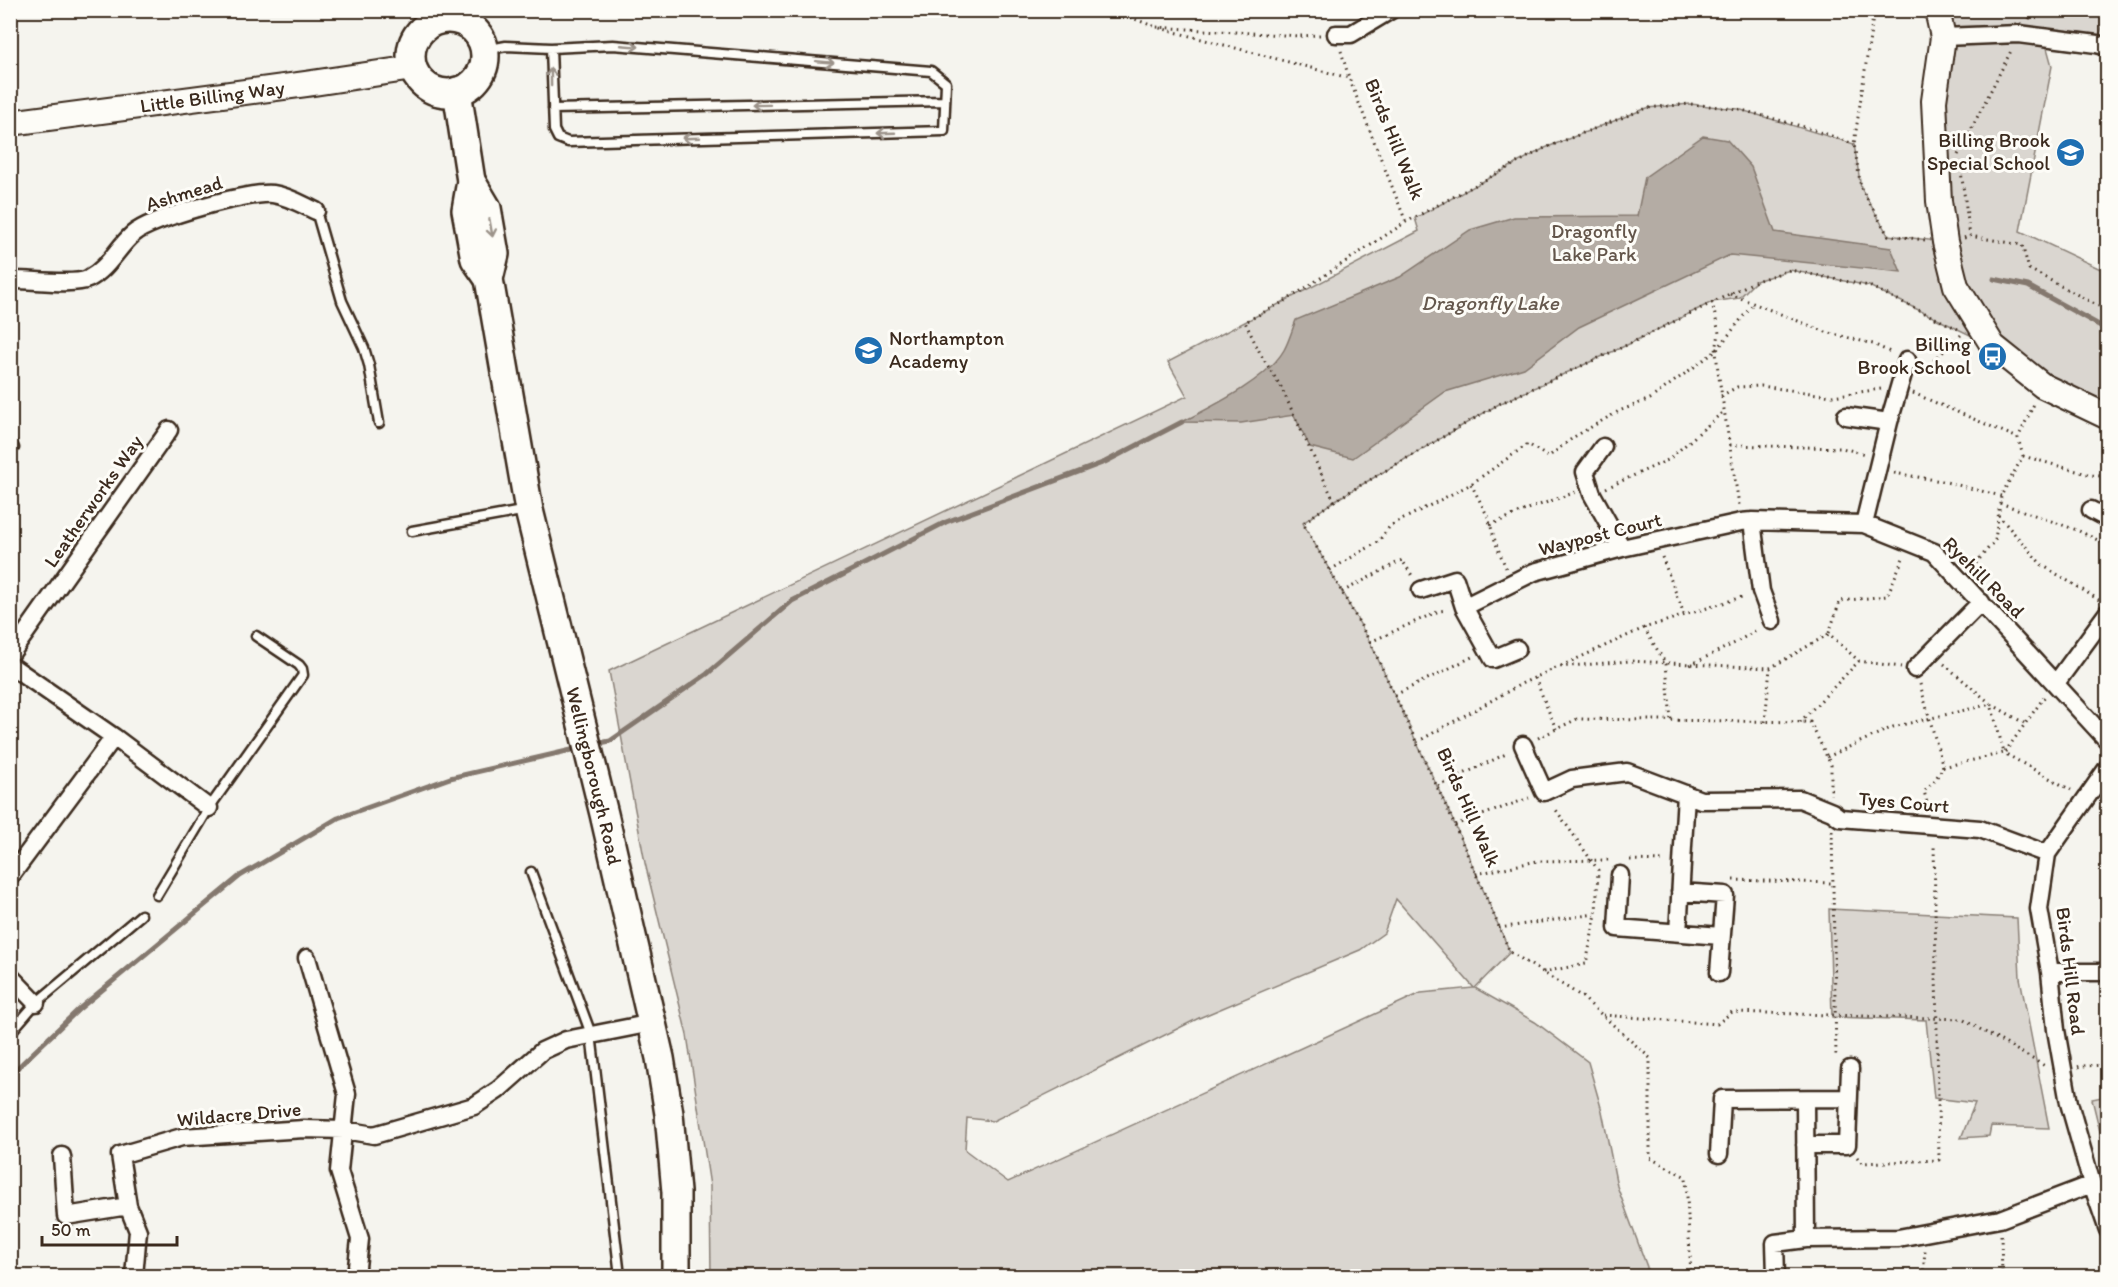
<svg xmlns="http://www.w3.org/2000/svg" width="2118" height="1287" viewBox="0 0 2118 1287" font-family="Itim,sans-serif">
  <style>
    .green { fill: #dad6d0; stroke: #8a8077; stroke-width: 1.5; fill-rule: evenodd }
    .water { fill: #b4aca4; stroke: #84786e; stroke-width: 1.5 }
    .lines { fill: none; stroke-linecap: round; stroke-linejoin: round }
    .stream { stroke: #84786e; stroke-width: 5 }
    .lane-casing { stroke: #3b2a1e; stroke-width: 13 }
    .street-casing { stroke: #3b2a1e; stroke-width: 21 }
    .secondary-casing { stroke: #3b2a1e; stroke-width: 28 }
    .primary-casing { stroke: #3b2a1e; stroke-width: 32 }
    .path { stroke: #3b2a1e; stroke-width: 3; stroke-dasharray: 1.5 4.5; stroke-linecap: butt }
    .lane { stroke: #fdfcf7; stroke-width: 8 }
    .street { stroke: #fdfcf7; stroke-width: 16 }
    .secondary { stroke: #fdfcf7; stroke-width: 24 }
    .primary { stroke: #fdfcf7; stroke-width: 27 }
    .oneway { stroke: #9c938a }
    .labels { text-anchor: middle; stroke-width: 6; stroke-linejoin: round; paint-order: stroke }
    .street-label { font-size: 20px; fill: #3b2a1e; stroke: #fdfcf7 }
    .poi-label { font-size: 20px; fill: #3b2a1e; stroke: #fdfcf7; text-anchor: end }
    .park-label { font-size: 20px; fill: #63554a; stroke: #fdfcf7 }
    .water-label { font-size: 21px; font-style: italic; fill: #65584d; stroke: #fdfcf7 }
  </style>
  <rect width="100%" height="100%" fill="#f5f4ee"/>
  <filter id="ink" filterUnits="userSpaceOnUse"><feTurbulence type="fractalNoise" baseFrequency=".0167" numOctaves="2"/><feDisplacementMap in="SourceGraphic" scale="12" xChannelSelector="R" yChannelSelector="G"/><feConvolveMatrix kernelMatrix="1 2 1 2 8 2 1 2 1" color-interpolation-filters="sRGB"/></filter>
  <g filter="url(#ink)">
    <path class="green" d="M1937 11H2107L2097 44 2044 37 2052 66 2020 231 2107 272V417L1993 346 1869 286 1790 270 1756 281 1739 298 1712 302 1629 344 1499 404 1334 501 1303 523 1370 642 1455 825 1510 952 1475 988 1535 1022 1588 1062 1602 1111 1617 1186 1647 1267V1276H711L710 1186 687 1035 645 863 609 671 1187 396 1168 362 1419 231 1415 218 1545 148 1647 108 1690 104 1738 109 1854 144 1861 188 1888 235 1945 242ZM1396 899 1474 988 1421 993 1008 1182 965 1150 967 1118 993 1121 1199 1018 1360 950 1384 933Z
      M1829 909 2017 918 2020 978 2049 1128 1991 1126 1989 1136 1961 1138 1975 1103 1934 1098 1926 1020 1832 1017Z
      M2107 1096H2108L2107 1160 2092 1099Z"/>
    <path class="water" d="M1703 136 1727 140 1751 167 1775 232 1891 248 1901 272 1730 255 1579 327 1524 368 1445 392 1353 458 1310 447 1294 415 1241 423 1182 422C1211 407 1267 380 1284 350 1289 341 1292 330 1296 320L1400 277 1470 230 1514 217 1637 216 1645 177Z"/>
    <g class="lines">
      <path class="stream" d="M1994 279 2028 286 2108 330
        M595 744 610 741 707 674 792 601 946 522 1105 462 1182 422
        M10 1075 79 1009 240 876 338 818 450 778 580 748"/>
      <defs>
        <path id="lane" d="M485 50 506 46 551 48 613 45 931 71 946 83 944 131 568 142 558 138 554 130 551 48
          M553 109 945 101
          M316 211 342 301 364 348 369 365 379 423
          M10 440 14 448 10 449
          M412 531 527 510
          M531 872 591 1034 620 1276
          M157 895 209 808 303 675 302 669 299 665 256 636
          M10 1033 36 1003 141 915"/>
        <path id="street" d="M1336 34H1351L1391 10
          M1943 37 2019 34 2097 44 2108 47
          M10 280C29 279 73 286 88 279 108 269 117 248 133 234 151 218 250 191 273 194 288 196 303 205 316 211
          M1846 416 1889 422
          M1603 447 1585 472 1592 494 1622 548
          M2091 510 2108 519
          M1752 521 1761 591 1772 621
          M1864 524 1889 422 1907 360
          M1421 590 1455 579 1464 607 1493 659 1517 649
          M1464 607 1534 572 1622 548 1741 522 1752 521 1864 524 1934 552 2108 741
          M10 655 169 430
          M10 665 114 737 209 808
          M1915 669 1981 602
          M2056 683 2108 612
          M1523 745 1544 792 1572 779 1627 772 1701 800 1800 799 1832 812 1840 818 1980 829 2047 854
          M2108 767 2047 854 2039 909 2050 972 2056 1030 2069 1103 2092 1184 2108 1230
          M1620 875 1617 928 1721 936
          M10 877 114 737
          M1680 892 1725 895 1719 973
          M1678 933 1686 794
          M307 958 347 1094 339 1171 360 1239 356 1276
          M2050 972H2108
          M10 976 36 1003
          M1805 1099 1806 1239
          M1805 1145H1847L1850 1069
          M1719 1154 1722 1099 1848 1098
          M62 1156 66 1216 128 1206
          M134 1276 138 1231 128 1206 120 1155 182 1137 304 1129 344 1130 374 1135 474 1106 498 1090 542 1051 566 1040 652 1023
          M1776 1276 1775 1243 1806 1239 1898 1238 2000 1219 2092 1184"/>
        <g id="secondary">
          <path d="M1937 10 1943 37 1934 101 1939 201 1945 242 1956 286 1993 346 2043 386 2108 417"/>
          <path id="s1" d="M10 123 306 84 413 68"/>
        </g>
        <g id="primary">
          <circle cx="448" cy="56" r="37"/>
          <path d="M457 91 471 181 466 210 475 259 489 279"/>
          <path id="s2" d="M471 181 487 208 495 254 489 279 529 510 604 814 660 1058 669 1114 676 1192V1276"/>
        </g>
      </defs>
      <use href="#lane" class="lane-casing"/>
      <use href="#street" class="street-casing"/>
      <use href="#secondary" class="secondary-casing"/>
      <use href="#primary" class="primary-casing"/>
      <path class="path" d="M1874 10 1854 144 1861 188 1888 235 1925 240
        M1113 11 1156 27
        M2029 19 2034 10
        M1320 35 1300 36 1156 27 1349 78 1406 222
        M1341 51 1349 78
        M1958 155 2011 51
        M1960 164 1970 236
        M1964 238 1970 236 2022 245 2029 269 2108 311
        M1730 294 1826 332 1873 344 1892 353
        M1712 302 1719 333 1716 351 1718 371 1739 505
        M1923 363 1930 364 1962 334
        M1913 393 2018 438
        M1721 396 1737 387 1761 386 1832 396 1881 389
        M1730 445 1842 448 1865 454
        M2023 456 2091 475 2108 477
        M1894 473 1942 481 2001 496
        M1471 484 1488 517 1496 544 1506 568
        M1606 488 1668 460 1724 411
        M1334 501 1499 404 1629 344 1756 281 1790 270 1869 286 1958 329
        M2000 503 2077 530 2108 545
        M1998 515 2042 565 2099 600
        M1490 525 1528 509 1576 492
        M1662 557 1684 614
        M1972 568 1995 540 2001 496 2023 456 2018 438 2034 404
        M1330 570 1378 542 1390 526 1471 484 1528 444 1548 457 1574 437 1619 411 1650 399 1716 351 1753 304
        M1342 592 1402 560 1413 577
        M1644 628 1666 664 1671 721
        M1829 633 1840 601 1887 596 1903 558
        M1370 642 1439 611 1447 610
        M1944 664 1991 704 2004 753
        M1690 665 1735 643 1758 629
        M1561 666 1644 628 1745 596
        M1535 678 1556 729
        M1920 684 1943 767 1935 780 1924 791 1928 807
        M1395 695 1474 656
        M1765 722 1770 668
        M1800 722 1859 661
        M1538 738 1577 719 1810 722 1831 765V795
        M1417 742 1523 683 1558 667 1630 661 1770 668 1829 634 1859 661 1901 667
        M2005 752 2045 696
        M1827 757 1893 727 1991 704 2024 723
        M1943 767 2004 753 2071 790
        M1438 786 1508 753
        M2100 807 2108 812
        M1455 825 1529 798
        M1832 831 1836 1056 1838 1058
        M1630 860 1665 861
        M1476 874 1537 861 1611 860
        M1733 880 1833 883
        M1499 928 1595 914
        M1543 972 1586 964 1596 914 1598 870 1554 807
        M1603 1015 1717 1024 1732 1012 1962 1019 2045 1066
        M2078 1067 2081 1066 2108 1065
        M1857 1157 1862 1163 1939 1160 1934 843
        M2001 1235 2002 1276
        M1691 1276 1686 1177 1650 1158V1058L1581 996 1510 952 1451 817 1370 642 1303 523 1334 501 1281 387 1261 355 1245 322 1287 300 1406 222 1545 148 1647 108 1690 104 1738 109 1812 129 1854 144
        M1923 1276 1925 1250"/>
      <use href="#lane" class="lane"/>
      <use href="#street" class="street"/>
      <use href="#secondary" class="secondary"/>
      <use href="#primary" class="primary"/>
    </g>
    <defs><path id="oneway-shaft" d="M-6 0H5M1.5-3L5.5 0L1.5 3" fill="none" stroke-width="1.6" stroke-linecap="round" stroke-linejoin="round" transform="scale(1.5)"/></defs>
    <g class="oneway">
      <use href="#oneway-shaft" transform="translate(630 46) rotate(5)"/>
      <use href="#oneway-shaft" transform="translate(825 62) rotate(5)"/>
      <use href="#oneway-shaft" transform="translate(551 77) rotate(-91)"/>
      <use href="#oneway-shaft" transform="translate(761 105) rotate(179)"/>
      <use href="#oneway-shaft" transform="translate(886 133) rotate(178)"/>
      <use href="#oneway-shaft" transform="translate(691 138) rotate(178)"/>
      <use href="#oneway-shaft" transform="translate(491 228) rotate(80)"/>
    </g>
  </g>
  <defs>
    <symbol id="school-disc" viewBox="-11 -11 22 22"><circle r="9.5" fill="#1f6fb2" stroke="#fdfcf7"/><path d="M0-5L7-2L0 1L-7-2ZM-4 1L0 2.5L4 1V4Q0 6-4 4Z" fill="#fff"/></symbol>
    <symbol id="bus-disc" viewBox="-11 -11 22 22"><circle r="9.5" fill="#1f6fb2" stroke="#fdfcf7"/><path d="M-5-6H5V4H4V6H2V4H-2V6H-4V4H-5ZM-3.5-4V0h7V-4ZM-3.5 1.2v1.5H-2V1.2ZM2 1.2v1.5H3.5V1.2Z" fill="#fff"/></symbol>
  </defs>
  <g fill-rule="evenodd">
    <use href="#school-disc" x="2054" y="136" width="33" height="33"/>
    <use href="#school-disc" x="852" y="334" width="33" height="33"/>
    <use href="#bus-disc" x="1976" y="340" width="33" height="33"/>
  </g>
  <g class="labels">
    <g class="street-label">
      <text dy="7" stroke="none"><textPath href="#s1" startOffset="204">Little Billing Way</textPath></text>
      <text transform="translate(1395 139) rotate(68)" y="7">Birds Hill Walk</text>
      <text transform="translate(184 193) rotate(-17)" y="7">Ashmead</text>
      <text transform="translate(93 501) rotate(-55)" y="7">Leatherworks Way</text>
      <text transform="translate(1600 534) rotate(-14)" y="7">Waypost Court</text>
      <text transform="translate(1984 577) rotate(45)" y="7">Ryehill Road</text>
      <text dy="7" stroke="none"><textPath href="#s2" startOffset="612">Wellingborough Road</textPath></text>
      <text transform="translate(1904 802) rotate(5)" y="7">Tyes Court</text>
      <text transform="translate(1469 807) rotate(66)" y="7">Birds Hill Walk</text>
      <text transform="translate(2071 971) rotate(83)" y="7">Birds Hill Road</text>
      <text transform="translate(239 1114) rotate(-5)" y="7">Wildacre Drive</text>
    </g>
    <g class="poi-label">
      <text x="2050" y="147">Billing Brook<tspan x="2050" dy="23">Special School</tspan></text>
      <text x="889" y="345" text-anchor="start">Northampton<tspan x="889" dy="23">Academy</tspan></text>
      <text x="1971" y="351">Billing<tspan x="1971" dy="23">Brook School</tspan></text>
    </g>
    <g class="park-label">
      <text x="1594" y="238">Dragonfly<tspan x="1594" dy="23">Lake Park</tspan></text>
    </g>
    <g class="water-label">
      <text x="1490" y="310">Dragonfly Lake</text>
    </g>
  </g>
  <rect width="2118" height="1287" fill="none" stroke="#fdfcf7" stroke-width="36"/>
  <rect x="18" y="18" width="2082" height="1251" fill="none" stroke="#3b2a1e" stroke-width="2" filter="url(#ink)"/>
  <path d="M42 1236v9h135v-9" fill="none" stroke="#3b2a1e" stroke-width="3"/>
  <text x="51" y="1236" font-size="18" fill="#3b2a1e" stroke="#fdfcf7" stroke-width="4.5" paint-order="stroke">50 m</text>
</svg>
